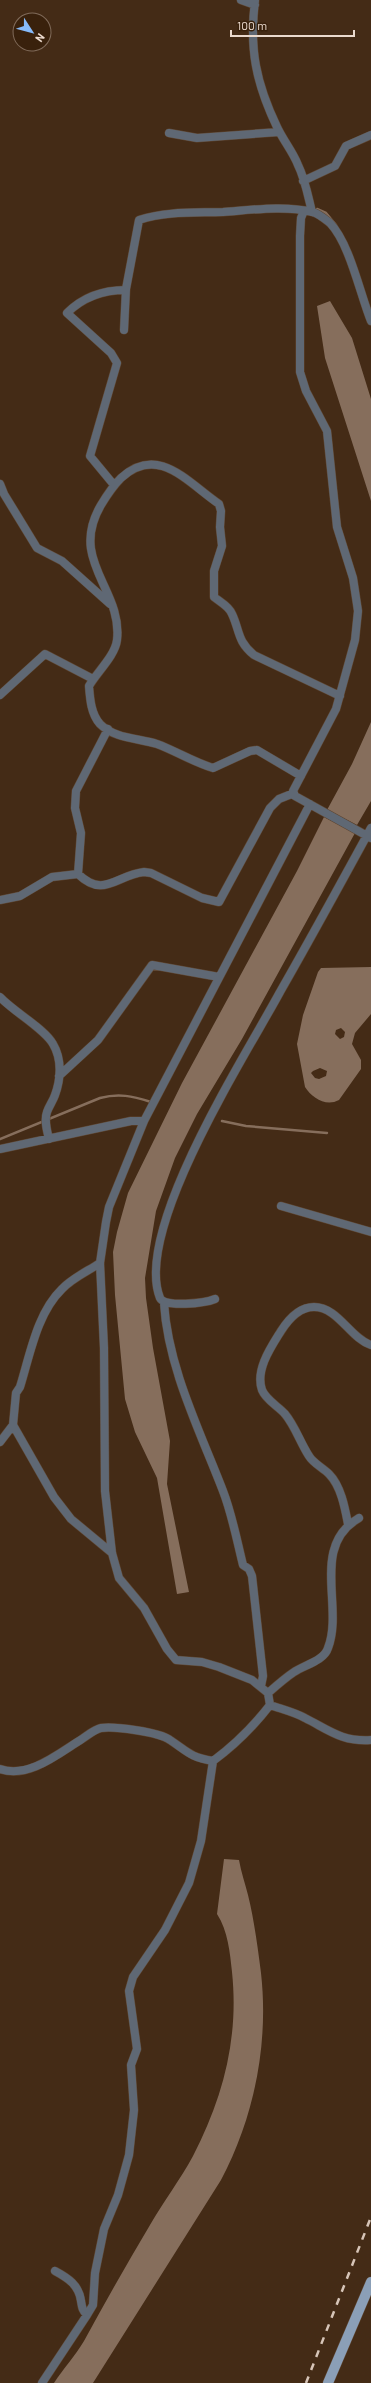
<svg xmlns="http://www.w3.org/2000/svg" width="371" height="2383" viewBox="0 0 371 2383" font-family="Barlow,sans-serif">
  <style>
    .water { fill: #866e5c; fill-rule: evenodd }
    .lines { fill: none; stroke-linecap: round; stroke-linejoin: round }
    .stream { stroke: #866e5c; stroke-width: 2.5 }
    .street-casing { stroke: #5f4733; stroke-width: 9 }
    .primary-casing { stroke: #5f4733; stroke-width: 11 }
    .street { stroke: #5f6874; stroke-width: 8 }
    .primary { stroke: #8b9fb7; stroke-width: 10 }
    .rail { stroke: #d7c5b8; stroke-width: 2.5; stroke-dasharray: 7 7; stroke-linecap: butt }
  </style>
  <rect width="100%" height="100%" fill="#442b16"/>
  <path class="water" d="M330 301 352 338 371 399V501L325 358 317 306Z
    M371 722V801L357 825 327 810 352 764Z
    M324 817 355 833 242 1039 197 1114 175 1158 156 1211 145 1278 146 1298 153 1348 170 1441 167 1484 189 1592 177 1594 157 1478 135 1432 125 1399 115 1295 113 1252 117 1232 128 1193 182 1083 297 871Z
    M371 967V1014L355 1033 352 1044 361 1060V1069L339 1100C326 1107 312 1098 305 1087L297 1044 303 1015 318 972 321 968ZM341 1028 345 1032 344 1037 340 1039 335 1034 336 1030ZM320 1068 327 1071 326 1076 319 1079 315 1078 311 1073 313 1071Z
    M224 1859 239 1860C241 1872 245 1883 248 1895 254 1919 258 1949 261 1973 269 2044 254 2118 221 2180L93 2383H54C63 2369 75 2356 84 2341 105 2302 127 2264 150 2225 163 2202 180 2180 193 2156 223 2098 239 2038 232 1972 230 1953 228 1931 217 1914Z"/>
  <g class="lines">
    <path class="stream" d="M317 209 326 213 336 225
      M222 1121 246 1126 327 1133
      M0 1139 100 1098C119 1093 132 1096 151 1102"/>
    <defs>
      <path id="street" d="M241 0 255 5
        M255 0C249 49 256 83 277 127 283 140 293 152 298 165 305 179 308 196 312 212
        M169 133 197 138 279 132
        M303 181 335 166 346 146 371 135
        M304 211 301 218 300 236V372L306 391 327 431 337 527 353 578 358 611 355 640 336 709 293 791 295 796 371 838
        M124 330 126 289 139 220C167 211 194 213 223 212 251 210 285 205 312 212 318 213 325 219 330 223 350 244 360 294 371 321
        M0 484 4 494 37 548 62 561 110 604
        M114 485 90 456 117 363 111 353 67 313C84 296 103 290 126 290
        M0 695 45 654 93 679
        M108 729 76 791 75 808 81 833 78 874C104 899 116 875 144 872L151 873 202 898 219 902 270 808 279 799 294 793
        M301 776 257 750 250 751 213 768C193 762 176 751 157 744 138 738 115 739 100 724 91 714 90 699 89 686 97 672 115 656 117 640 123 589 68 561 101 505 107 495 113 486 121 478 158 444 187 482 219 504L221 511 220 527 222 546 214 571V597C220 602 229 606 232 614 240 631 237 641 254 655L340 696
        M0 900 20 896 52 877 78 874
        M0 997C14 1012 45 1029 53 1044 62 1059 61 1079 55 1095 53 1101 49 1106 47 1112 44 1120 47 1131 49 1139
        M59 1076 98 1040 152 965 219 977
        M0 1149 131 1121H144
        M281 1206 371 1232
        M215 1299C205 1303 165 1308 160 1298 133 1230 246 1055 280 992 311 938 341 883 371 828
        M164 1303C168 1368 200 1431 223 1491 232 1514 237 1541 243 1565L249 1569 252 1576 263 1676 261 1686
        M13 1425 54 1497 71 1519 112 1553
        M0 1442 13 1425 16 1393 20 1387C30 1355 37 1313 62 1289 72 1278 88 1271 100 1263
        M348 1524C345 1508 341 1486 329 1474 323 1468 313 1463 309 1456 300 1442 295 1426 285 1414 278 1406 266 1400 262 1390 255 1370 271 1347 281 1331 288 1320 299 1307 314 1307 338 1307 350 1338 371 1345
        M268 1693C276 1686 285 1678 294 1672 304 1665 324 1661 328 1648 344 1607 310 1546 359 1518
        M270 1705C281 1709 294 1712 305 1718 329 1730 342 1742 371 1740
        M0 1769C29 1779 59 1753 82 1739 88 1735 95 1729 101 1728 114 1726 159 1732 170 1740 188 1752 190 1757 213 1761 236 1744 253 1727 270 1705L268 1693 252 1680 219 1667 202 1662 176 1660 167 1649 144 1608 119 1578 112 1553 105 1491 104 1348 100 1263 106 1222 109 1207 144 1121 310 804
        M55 2271C68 2278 79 2285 81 2301 82 2307 82 2310 87 2315L93 2305 95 2273 104 2229 118 2195 129 2155 134 2110 131 2065 137 2049 129 1991 133 1977 165 1930 189 1883 201 1841 213 1761
        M42 2383 87 2315"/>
      <path id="primary" d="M328 2383 371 2282"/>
    </defs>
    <use href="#street" class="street-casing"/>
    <use href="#primary" class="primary-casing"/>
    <use href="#street" class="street"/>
    <use href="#primary" class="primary"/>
    <path class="rail" d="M306 2383 371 2217"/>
  </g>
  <g transform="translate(32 32) rotate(126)"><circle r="19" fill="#39210c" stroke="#806b5a"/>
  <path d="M0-3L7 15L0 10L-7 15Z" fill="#86bbfb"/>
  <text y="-6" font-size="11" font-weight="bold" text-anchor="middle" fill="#ebdace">N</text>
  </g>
  <path d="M231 30v6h123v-6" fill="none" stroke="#ebdace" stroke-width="2"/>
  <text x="237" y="30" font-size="12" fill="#ebdace" stroke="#39210c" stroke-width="3" paint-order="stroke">100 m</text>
</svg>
